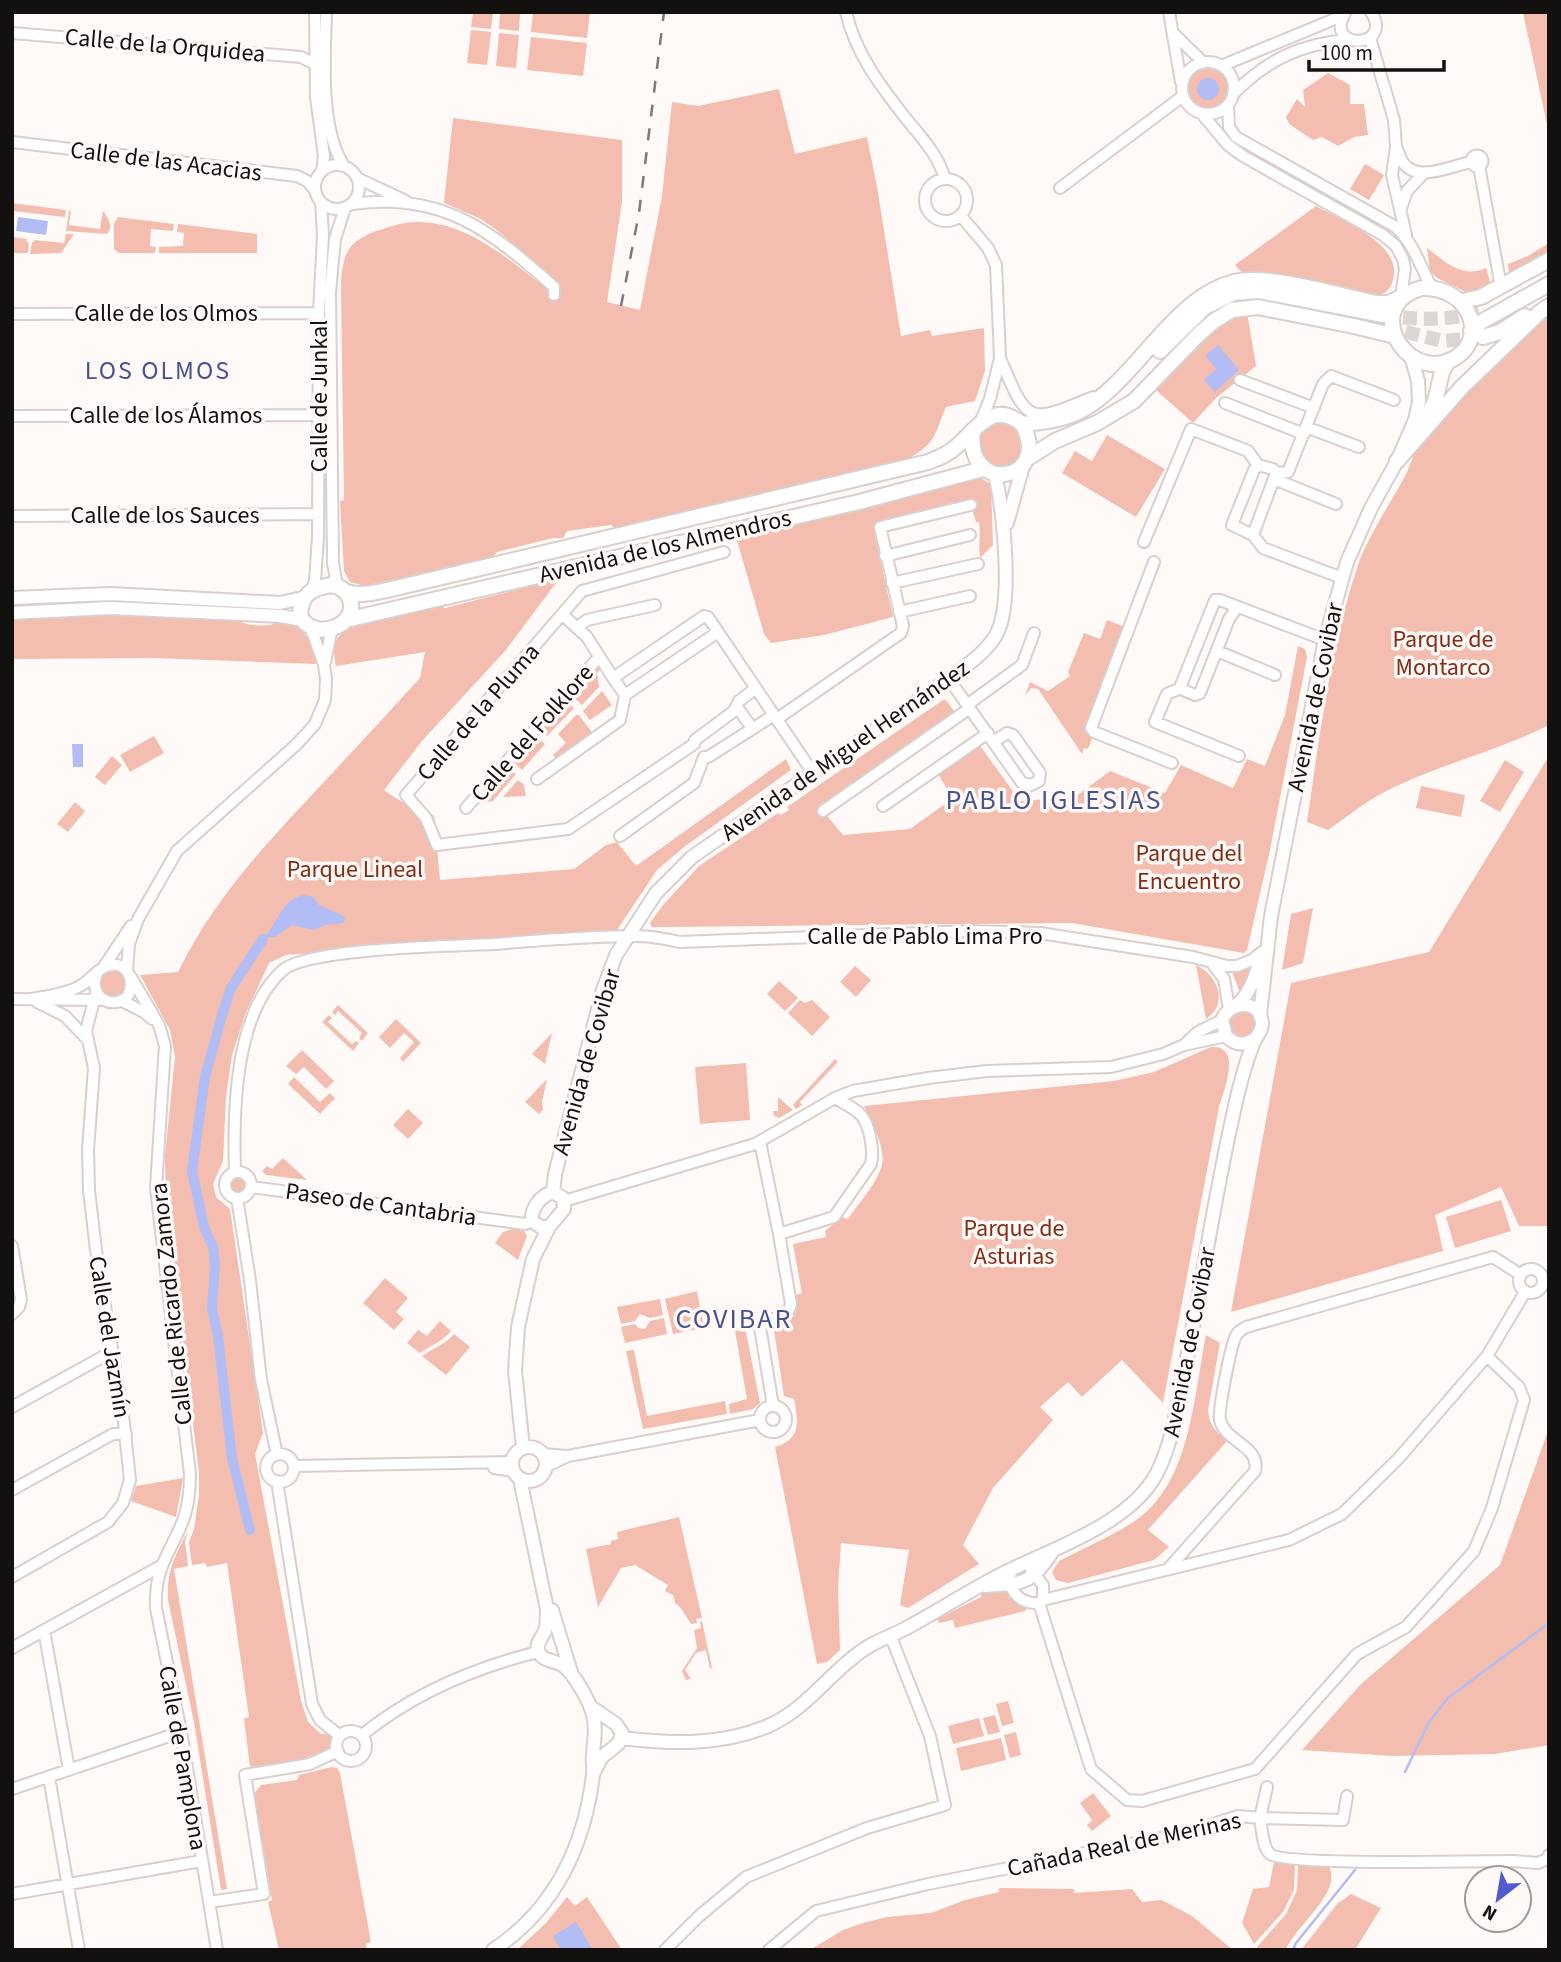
<svg xmlns="http://www.w3.org/2000/svg" width="1561" height="1962" viewBox="0 0 1561 1962" font-family="'Source Sans 3',sans-serif">
  <style>
    .green { fill: #f3bdaf }
    .water { fill: #b1bdf4 }
    .lines { fill: none; stroke-linecap: round; stroke-linejoin: round }
    .stream { stroke: #b1bdf4; stroke-width: 2.5 }
    .canal { stroke: #b1bdf4; stroke-width: 10 }
    .secondary-tunnel { stroke: #dcd6d4; stroke-width: 14; stroke-dasharray: 14 7; stroke-linecap: butt }
    .minor-casing { stroke: #d8d0ce; stroke-width: 14 }
    .tertiary-casing { stroke: #d8d0ce; stroke-width: 16 }
    .secondary-casing { stroke: #d8d0ce; stroke-width: 18 }
    .minor { stroke: #fff; stroke-width: 10 }
    .tertiary { stroke: #fff; stroke-width: 12 }
    .secondary { stroke: #fff; stroke-width: 14 }
    .rail { stroke: #7e7a79; stroke-width: 2.5; stroke-dasharray: 12 12; stroke-linecap: butt }
    .labels { text-anchor: middle; stroke-width: 7; stroke-linejoin: round; paint-order: stroke }
    .street-label { font-size: 24px; fill: #131010; stroke: #fff9f7 }
    .park-label { font-size: 24px; fill: #862c15; stroke: #fff9f7 }
    .neighbourhood-label { font-size: 26px; letter-spacing: 2px; fill: #47528f; stroke: #fff9f7 }
    .quarter-label { font-size: 28px; letter-spacing: 2px; fill: #47528f; stroke: #fff9f7 }
  </style>
  <rect width="100%" height="100%" fill="#fff9f7"/>
  <path class="green" d="M473 12H493L491 29 471 27Z
    M500 12H520L519 31 499 29Z
    M533 12H590L587 38 531 32Z
    M1523 12H1549V134Z
    M471 30 491 32 487 65 467 63Z
    M499 33 519 35 516 68 496 66Z
    M531 37 587 43 583 76 527 70Z
    M1188 89a20 20 0 1 1 40 0a20 20 0 1 1-40 0Z
    M1328 73 1350 85V104H1364L1368 135 1354 137 1338 146 1322 137 1313 140 1289 124 1286 117 1297 99 1305 107 1303 90Z
    M779 89 795 154 867 137 877 187 901 336 930 330 932 336 984 328 985 371 975 401 946 407C934 435 937 443 906 460L614 528 611 525 567 531 563 538H553L497 552 493 557 365 586 350 582 344 571 340 501 344 500 341 283C343 254 347 242 376 231 389 227 404 221 418 222 472 222 517 267 557 297H560C562 290 561 287 556 281L497 230 479 218 444 203 453 118 622 140V202L607 302 640 310 662 196 672 102 698 106Z
    M1365 164 1384 175 1369 200 1350 189Z
    M12 203 66 210 65 217 13 211 12 217Z
    M1316 206C1341 220 1407 245 1392 283 1389 291 1384 295 1376 295L1266 273H1242L1235 265Z
    M69 211H71L69 225 100 229 103 211C108 218 114 226 107 234L66 231Z
    M118 217 174 224 173 231 151 229 150 246 156 247 155 253H119L114 249V224Z
    M178 224 257 234V253H159V247L183 246 184 233 177 232Z
    M66 234H74L61 253 30 254 32 242H34V240L64 243Z
    M12 237 27 239 26 242H29L28 253H12Z
    M1549 243V253L1509 275 1508 264 1528 256Z
    M1427 248C1445 262 1463 279 1486 268L1490 281 1488 287 1479 291 1466 292 1437 278 1430 271Z
    M1247 312 1256 366 1216 398 1193 423 1156 390 1219 323Z
    M1549 312V725C1494 753 1431 766 1377 796 1360 806 1344 819 1328 830L1307 822C1320 735 1330 646 1359 562 1370 533 1389 506 1404 478 1411 466 1413 451 1422 440 1459 393 1506 353 1549 312Z
    M978 445a23 23 0 1 1 46 0a23 23 0 1 1-46 0Z
    M1107 435 1165 469 1136 517 1062 473 1075 451 1092 461Z
    M977 475 991 485 993 545 980 558C978 545 981 534 979 522H976L970 502 878 523 875 526 874 531 893 617 824 635 771 643 764 634 736 537Z
    M559 579 505 651 422 741 384 790C399 802 416 808 434 816L440 880 574 869 606 845 617 842 636 866 786 759 791 770 684 847 657 870 617 930 286 955 269 963 245 1015 232 1055 226 1096 223 1161 213 1184 216 1197 230 1209 263 1433 255 1454 301 1701 308 1722 321 1734 332 1733 331 1745 327 1750 299 1760 250 1767 244 1719 249 1717 227 1563 207 1567 205 1563 192 1565 189 1542 194 1529 199 1495V1472L166 1205 165 1156 175 1057 170 1030 140 975 178 972C211 904 259 851 310 797 347 757 384 718 420 678L425 652 336 666C334 655 332 644 340 635 352 621 420 611 440 606L445 608Z
    M101 613 232 618C242 624 257 627 269 625 278 624 272 622 280 622 302 623 316 644 316 664L154 658 12 659V619Z
    M1107 620 1125 627 1093 736 1088 749 1084 748 1082 754 1038 689 1031 688 1025 696 1030 682 1048 691 1070 676 1068 672 1084 633 1100 639Z
    M1298 646 1305 649 1307 657 1270 850 1247 950 1244 953 1072 923 667 927H652L650 923 663 905 699 866 778 813 781 815 789 810 787 807 943 700H946L957 715 822 810 843 835 910 829 952 799 938 773 978 743 1020 801 1075 797 1110 771 1165 793 1181 765 1233 788 1247 759 1265 766 1285 715Z
    M597 664 602 668 597 673 599 687 582 705 570 694Z
    M602 691 612 705 590 720 583 711Z
    M565 699 574 708 547 736 540 729Z
    M576 715H579L594 735 558 761 553 755 566 743 558 734Z
    M534 735 545 744 522 770 511 760Z
    M154 736 164 753 130 772 120 755Z
    M112 756 122 765 105 785 95 777Z
    M1549 756V1226H1519L1501 1187 1435 1215 1443 1251 1231 1312 1291 983 1429 952Z
    M1505 760 1524 772 1500 812 1480 801Z
    M506 766 516 774 493 801 471 805Z
    M518 780 524 785 526 796 503 797Z
    M1421 786 1465 795 1461 817 1416 808Z
    M75 802 85 811 68 832 57 824Z
    M1313 908 1303 963 1282 970 1291 914Z
    M1251 964 1248 979 1242 990H1239L1231 969Z
    M1196 965C1218 975 1229 1004 1206 1019Z
    M855 966 871 980 856 997 840 982Z
    M100 984a13 13 0 1 1 26 0a13 13 0 1 1-26 0Z
    M779 981 798 998 785 1011 767 994Z
    M800 1000 805 1003 812 1000 830 1017 812 1036 788 1013Z
    M338 1005 368 1033 362 1041 359 1038 362 1033 338 1011 335 1015 332 1012Z
    M1228 1024a14 14 0 1 1 28 0a14 14 0 1 1-28 0Z
    M329 1015 332 1018 328 1022 352 1044 356 1041 359 1043 353 1051 322 1022Z
    M396 1019 421 1043 403 1062 400 1058 414 1042 404 1033 390 1048 379 1037Z
    M552 1033 545 1064 532 1054Z
    M1211 1047C1243 1045 1224 1089 1219 1107L1163 1403 1122 1360 1082 1397 1068 1382 1040 1407 1053 1420 993 1488 963 1545 979 1564 908 1608 900 1605 909 1550 841 1543 838 1587 840 1650 827 1662 817 1664 775 1447C802 1439 798 1421 794 1399L784 1396 774 1330 784 1328 783 1322 794 1316 798 1305 796 1295 802 1293 793 1244 826 1237 825 1231 842 1217 848 1219C858 1204 873 1188 880 1171 889 1151 872 1124 864 1106L1114 1081 1154 1072Z
    M302 1050 334 1081 326 1089 304 1067 296 1074 286 1066Z
    M835 1059 838 1062 800 1102 802 1105 796 1109 793 1105Z
    M746 1063 750 1120 700 1124 695 1067Z
    M294 1077 320 1102 330 1093 335 1098 320 1114 288 1084Z
    M547 1079 542 1102 543 1110 539 1114 525 1102Z
    M778 1097 793 1110 779 1118 774 1116 773 1111H778Z
    M408 1109 423 1123 408 1139 393 1125Z
    M283 1158 307 1180 266 1175 262 1171 267 1166 272 1169Z
    M230 1185a8 8 0 1 1 16 0a8 8 0 1 1-16 0Z
    M1501 1200 1511 1231 1455 1248 1446 1217Z
    M512 1229 524 1231 527 1236 518 1260 495 1243 503 1232Z
    M385 1278 408 1298 396 1312 404 1319 394 1330 363 1303Z
    M697 1291 704 1328 673 1334 665 1299Z
    M660 1299 663 1315 650 1318 640 1314 635 1321 621 1324 617 1307Z
    M664 1318 667 1334 625 1343 621 1327 635 1324 638 1328 645 1329 650 1321Z
    M440 1321 451 1331C442 1342 431 1345 420 1353L407 1343 418 1330 427 1336Z
    M744 1322 760 1403 753 1409 730 1414 729 1404 747 1399 734 1325Z
    M454 1334 470 1347 446 1375 422 1356C434 1347 445 1345 454 1334Z
    M1206 1335 1220 1343 1208 1410C1210 1427 1215 1430 1227 1441L1148 1530 1169 1547 1154 1560 1068 1583 1056 1580 1052 1572 1059 1561C1082 1549 1119 1533 1139 1518 1191 1479 1194 1394 1206 1335Z
    M634 1350 647 1416 725 1401 727 1414 643 1429 626 1351Z
    M1549 1428V1745L1495 1754 1393 1756 1302 1750 1361 1684 1500 1565Z
    M183 1478 176 1517 131 1501 136 1486Z
    M679 1517 702 1618 696 1619 697 1623 691 1624 680 1607 675 1603 673 1595 665 1591 668 1585 635 1565 621 1568 598 1607 586 1549 611 1544V1541L618 1539 617 1532Z
    M188 1531 185 1541 188 1566 174 1569 227 1889 221 1890 194 1722 168 1600C166 1573 175 1555 188 1531Z
    M993 1589H1003L1018 1603 1028 1607 1025 1611 955 1628 953 1620 939 1623 937 1619 981 1597V1594Z
    M702 1621 712 1668 710 1669 706 1650 696 1653 685 1670 691 1679 686 1680 682 1671 697 1648 694 1630 701 1628 700 1622Z
    M1008 1701 1014 1723 1002 1726 996 1704Z
    M995 1715 1000 1732 988 1735 983 1718Z
    M979 1718 984 1736 953 1744 948 1726Z
    M1016 1732 1021 1755 1010 1758 1004 1735Z
    M1001 1738 1006 1760 961 1771 956 1748Z
    M332 1767 337 1768 340 1773 371 1942 366 1944 367 1950H279L268 1902 272 1900 254 1794 261 1785 297 1780 299 1775Z
    M1093 1793 1111 1816 1092 1831 1087 1825 1092 1820 1080 1803Z
    M1274 1862 1295 1863 1294 1890 1283 1912 1254 1944 1242 1923 1253 1889 1269 1887Z
    M1298 1863 1328 1865C1345 1891 1295 1925 1286 1950H1260L1257 1947 1286 1914 1297 1890Z
    M999 1888 1074 1889V1893L1132 1889 1142 1902 1162 1900 1192 1916 1233 1950H810L843 1930 863 1923 887 1917 931 1913 965 1900 999 1892Z
    M1351 1894 1381 1908 1355 1950H1301L1337 1904Z
    M567 1897 575 1906 587 1897 622 1950H517L545 1924Z"/>
  <path class="water" d="M1197 89a11 11 0 1 1 22 0a11 11 0 1 1-22 0Z
    M18 217 48 221 46 235 16 231Z
    M1218 345 1239 370 1215 392 1204 380 1216 369 1205 356Z
    M72 744H83V767H73Z
    M304 895 313 897 319 905 342 915 345 918 344 923 325 925 314 930 292 925 275 937H268L265 940 261 938 263 934 267 935C277 920 285 898 304 895Z
    M576 1922 593 1950H561L553 1936Z"/>
  <g class="lines">
    <path class="stream" d="M1405 1772 1429 1722 1448 1698 1549 1623
      M1293 1950 1296 1943 1355 1870"/>
    <path class="canal" d="M250 1530 232 1458 218 1336 212 1309 215 1265 213 1247 204 1227 192 1171 205 1077 223 1012 231 988 263 939"/>
    <path class="secondary-tunnel" d="M1382 315C1417 320 1446 321 1480 312
      M1385 327 1443 341 1479 338"/>
    <defs>
      <path id="minor" d="M315 12 316 97 324 156 322 171
        M326 12C325 58 319 127 344 166
        M846 12C855 52 879 84 904 116 920 136 938 154 945 179
        M1169 12 1181 82
        M1345 13C1323 51 1395 49 1371 12
        M12 33 301 57 315 64
        M1173 33 1203 62
        M1370 38 1394 120 1396 147 1392 175 1406 235
        M1182 88a26 26 0 1 1 52 0a26 26 0 1 1-52 0Z
        M1221 66 1342 16
        M1233 94C1267 60 1301 43 1350 40
        M1228 105 1229 127 1236 137 1396 227C1414 244 1420 266 1432 288
        M1202 114 1228 145 1243 156 1383 235 1396 246 1403 259 1405 269 1401 297
        M12 142 297 176 307 181 315 190
        M1397 149C1399 154 1401 161 1405 165 1420 182 1453 165 1472 162
        M1471.5 161a5.5 5.5 0 1 1 11 0a5.5 5.5 0 1 1-11 0Z
        M315 187a22 22 0 1 1 44 0a22 22 0 1 1-44 0Z
        M1479 166 1501 287
        M357 178 406 201
        M925 200a21 21 0 1 1 42 0a21 21 0 1 1-42 0Z
        M1060 188 1183 96
        M353 204C442 191 491 231 554 287V295
        M1400 211 1407 191 1424 173
        M961 216 988 248 996 265 1000 358 990 399 980 423
        M12 314 319 313
        M1000 358C1028 425 1028 424 1093 397
        M1240 380 1314 408
        M1225 403 1304 434
        M12 416 320 415
        M1306 427 1359 447
        M1276 473 1288 472 1323 384 1331 376 1394 400
        M1274 479 1336 504
        M12 516 318 514
        M1253 535 1276 473 1273 469 1258 465 1254 470 1232 525 1253 535 1263 548 1342 578
        M1144 542 1191 429 1248 451 1258 465
        M724 552 582 591 406 795 426 818 437 845 568 829 694 744 695 740 734 711 739 701 756 688
        M885 556 970 535
        M1154 562 1091 728 1094 732 1172 763
        M892 583 978 564
        M337 586 333 563 330 292 335 239 345 208
        M312 589 315 581 318 537 319 313 323 235 321 202
        M1237 607 1229 619 1200 693 1195 695 1183 690 1181 685 1215 600H1220L1325 640
        M899 612 970 596
        M563 615 587 637 613 678
        M578 627 587 620 655 605
        M718 632 625 695 613 678 704 616 708 617 813 773
        M1217 651 1275 675
        M325 662 332 628
        M949 679 1022 783 1031 785 1039 781 1040 773 1013 735 1007 733 993 742
        M1181 688 1167 694 1155 722 1239 756
        M967 705 1022 665 1034 633
        M737 707 752 728
        M777 719 901 633 903 626 880 527 971 505
        M704 757H708L774 715
        M537 779 620 720 625 695
        M883 806 988 733
        M466 808 598 658
        M823 811 970 708
        M620 836 694 783 704 757
        M1212 963 1224 979 1229 1009
        M103 968 131 926
        M127 970 129 944 138 919 177 851 297 744 315 724 325 700 326 679 324 665 311 628
        M131 977 159 1025 165 1046 156 1188 190 1474C190 1489 189 1503 184 1518 171 1553 154 1566 156 1608L181 1732 217 1950
        M12 999 101 1000
        M31 999C47 996 66 994 80 986 90 981 97 969 107 966 127 959 137 982 127 997 109 1011 88 995 97 973
        M122 1001 144 1012 152 1019
        M37 1002 65 1016 86 1038
        M1186 1043 1198 1032 1222 1020
        M760 1142 779 1234 791 1304C787 1323 769 1314 760 1327L773 1406
        M235 1172C233 1113 234 1013 283 970 309 948 454 946 494 944 541 940 589 936 637 936 652 936 666 939 680 942L971 931 1040 933 1193 957 1227 966H1237L1252 960 1262 952
        M225 1185a13 13 0 1 1 26 0a13 13 0 1 1-26 0Z
        M251 1187 525 1224 532 1221
        M237 1198 250 1280 261 1380 276 1450V1455
        M564 1201 755 1144 835 1098 853 1091 928 1078 987 1071 1111 1067 1163 1054 1184 1045 1226 1036
        M779 1234 834 1217 871 1164C874 1151 870 1124 860 1114 853 1107 843 1103 835 1098
        M12 1246 21 1299 19 1307 12 1314
        M1519 1281a12 12 0 1 1 24 0a12 12 0 1 1-24 0Z
        M760 1419a13 13 0 1 1 26 0a13 13 0 1 1-26 0Z
        M12 1407 106 1355 112 1349
        M544 1454 566 1456
        M266 1468a14 14 0 1 1 28 0a14 14 0 1 1-28 0Z
        M294 1466 512 1462
        M547 1466 568 1456 760 1420
        M494 1468 513 1471
        M277 1481 312 1704 320 1720 340 1736
        M12 1490 113 1434H126
        M1012 1569C1004 1588 1020 1605 1039 1603L1043 1600V1585L1031 1570
        M1168 1569 1255 1471C1261 1446 1225 1442 1220 1420 1218 1411 1231 1342 1237 1334 1239 1331 1243 1329 1246 1327L1493 1257 1521 1275
        M12 1577 108 1522 123 1503 130 1480 124 1423 96 1250 89 1190 88 1150 94 1068 86 1031 96 993
        M1043 1600 1289 1540 1342 1514 1398 1459 1487 1356 1525 1292
        M1039 1603 1091 1769 1127 1800 1142 1801 1255 1769 1357 1654 1406 1627 1474 1551 1492 1508 1524 1400 1519 1387 1487 1356
        M44 1630 69 1770
        M12 1648 161 1566
        M336 1746a15 15 0 1 1 30 0a15 15 0 1 1-30 0Z
        M362 1735C414 1693 473 1668 538 1652
        M49 1777 79 1950
        M1267 1787 1260 1818 1343 1820 1347 1796
        M12 1789 181 1732
        M12 1894 201 1861
        M209 1902 264 1894 245 1775 310 1764 338 1751
        M665 1950 698 1917 746 1877 867 1828 945 1805 930 1736 891 1637
        M769 1950 816 1911 928 1884 1185 1833 1238 1816 1260 1818C1262 1828 1262 1847 1270 1854 1284 1866 1481 1861 1513 1861L1538 1863 1547 1859 1549 1855"/>
      <path id="tertiary" d="M1007 523 1023 466
        M12 598 111 594 280 603 303 598
        M12 613 110 608 281 616 302 620
        M1237 1005C1252 991 1256 973 1262 954
        M1260 1015 1271 916 1325 640 1347 562 1371 508 1397 461 1415 420 1419 402 1418 381 1411 356
        M553 1192 555 1174 603 990 616 955 656 893 692 857 949 679C965 666 985 654 996 635 1014 603 1003 510 995 474
        M549 1227H541L532 1221C531 1208 540 1196 553 1192
        M512 1464a17 17 0 1 1 34 0a17 17 0 1 1-34 0Z
        M523 1448 515 1371 518 1327 533 1259 549 1227 564 1209 563 1198 553 1192
        M985 1586C1020 1583 1029 1587 1051 1554
        M552 1610 571 1672
        M591 1707 616 1724 622 1733 619 1743 602 1757 594 1772
        M621 1738C671 1744 720 1746 768 1726 809 1708 830 1671 866 1648 880 1639 897 1634 912 1625 945 1607 978 1585 1012 1569 1060 1546 1131 1522 1157 1473 1173 1441 1178 1403 1185 1368 1202 1284 1214 1199 1233 1115 1238 1091 1244 1067 1253 1044 1256 1036 1262 1032 1262 1023 1260 999 1230 1000 1222 1020L1226 1036C1235 1045 1244 1046 1255 1039
        M493 1950C555 1909 584 1847 593 1775 594 1768 592 1761 593 1754 594 1739 597 1726 592 1711 587 1697 575 1676 564 1666 556 1660 541 1662 538 1650 536 1642 542 1638 545 1631 547 1624 547 1617 547 1609L520 1479"/>
      <path id="secondary" d="M1422 288C1472 286 1491 343 1449 361 1405 380 1361 305 1422 288Z
        M1462 301 1481 297 1549 260
        M1471 331 1481 322 1549 284
        M1483 337 1500 332 1525 316
        M1160 351 1205 307 1234 293 1259 291 1382 315
        M1022 424C1043 422 1065 420 1084 409 1139 377 1175 293 1239 281 1273 275 1341 296 1377 303H1389L1401 297
        M1424 424 1435 401 1442 372 1448 361
        M1028 458 1055 441 1097 423 1134 401 1198 335 1214 321 1232 310 1258 307 1354 326 1395 336
        M1397 461 1462 387 1540 312 1549 306
        M331 585C339 586 345 589 349 597 362 627 311 643 300 615 301 595 311 588 331 585Z
        M346 592C363 597 382 591 400 587L928 462C938 458 949 454 957 446 977 429 993 400 1022 424 1054 482 964 497 973 430
        M346 620 859 502 983 469"/>
    </defs>
    <use href="#minor" class="minor-casing"/>
    <use href="#tertiary" class="tertiary-casing"/>
    <use href="#secondary" class="secondary-casing"/>
    <use href="#minor" class="minor"/>
    <use href="#tertiary" class="tertiary"/>
    <use href="#secondary" class="secondary"/>
    <path class="rail" d="M621 306 639 213 664 12"/>
  </g>
  <g class="labels">
    <g class="street-label">
      <text transform="translate(165 45) rotate(5)" y="8">Calle de la Orquidea</text>
      <text transform="translate(166 161) rotate(7)" y="8">Calle de las Acacias</text>
      <text x="166" y="321">Calle de los Olmos</text>
      <text transform="translate(319 396) rotate(-90)" y="8">Calle de Junkal</text>
      <text x="166" y="423">Calle de los Álamos</text>
      <text x="165" y="523">Calle de los Sauces</text>
      <text transform="translate(665 546) rotate(-13)" y="8">Avenida de los Almendros</text>
      <text transform="translate(1315 697) rotate(-78)" y="8">Avenida de Covibar</text>
      <text transform="translate(478 712) rotate(-49)" y="8">Calle de la Pluma</text>
      <text transform="translate(532 733) rotate(-49)" y="8">Calle del Folklore</text>
      <text transform="translate(845 750) rotate(-35)" y="8">Avenida de Miguel Hernández</text>
      <text x="925" y="944">Calle de Pablo Lima Pro</text>
      <text transform="translate(586 1062) rotate(-74)" y="8">Avenida de Covibar</text>
      <text transform="translate(381 1204) rotate(8)" y="8">Paseo de Cantabria</text>
      <text transform="translate(171 1304) rotate(-96)" y="8">Calle de Ricardo Zamora</text>
      <text transform="translate(110 1337) rotate(81)" y="8">Calle del Jazmín</text>
      <text transform="translate(1189 1342) rotate(-79)" y="8">Avenida de Covibar</text>
      <text transform="translate(183 1758) rotate(80)" y="8">Calle de Pamplona</text>
      <text transform="translate(1124 1844) rotate(-12)" y="8">Cañada Real de Merinas</text>
    </g>
    <g class="park-label">
      <text x="1443" y="647">Parque de<tspan x="1443" dy="28">Montarco</tspan></text>
      <text x="1189" y="861">Parque del<tspan x="1189" dy="28">Encuentro</tspan></text>
      <text x="355" y="877">Parque Lineal</text>
      <text x="1014" y="1236">Parque de<tspan x="1014" dy="28">Asturias</tspan></text>
    </g>
    <g class="neighbourhood-label">
      <text x="158" y="379">LOS OLMOS</text>
    </g>
    <g class="quarter-label">
      <text x="1054" y="809">PABLO IGLESIAS</text>
      <text x="734" y="1328">COVIBAR</text>
    </g>
  </g>
  <rect width="1561" height="1962" fill="none" stroke="#131010" stroke-width="28"/>
  <g transform="translate(1498 1899) rotate(211)"><circle r="33" fill="#fff9f7" stroke="#a19c9b" stroke-width="2"/>
  <path d="M0-5L12 26L0 18L-12 26Z" fill="#505bd1"/>
  <text y="-10" font-size="19" font-weight="bold" text-anchor="middle" fill="#131010">N</text>
  </g>
  <path d="M1309 60v10h135v-10" fill="none" stroke="#131010" stroke-width="3.5"/>
  <text x="1320" y="60" font-size="21" fill="#131010" stroke="#fff9f7" stroke-width="5" paint-order="stroke">100 m</text>
</svg>
